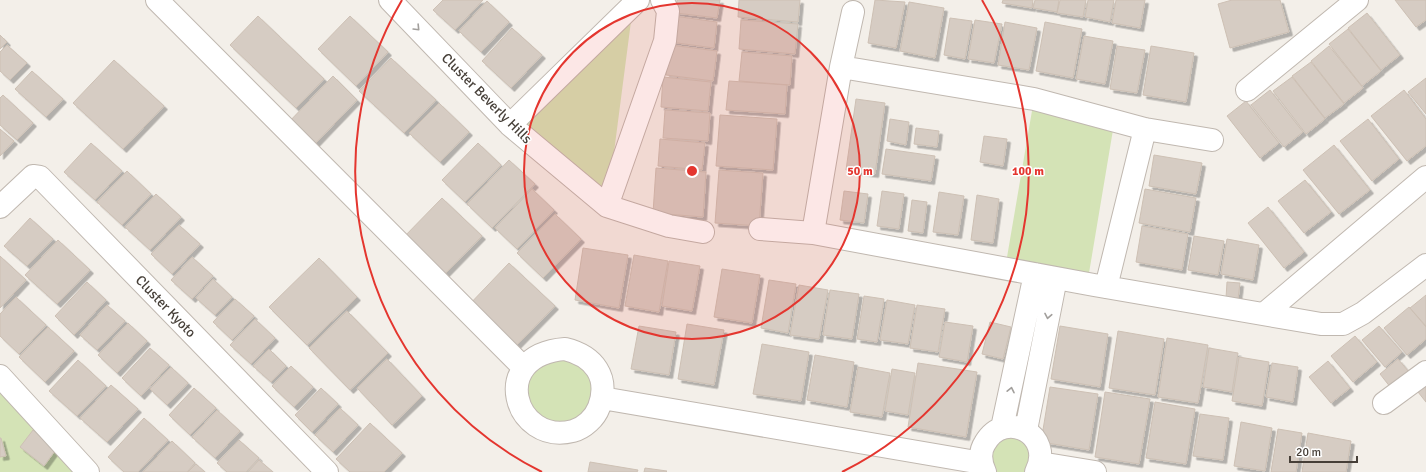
<svg xmlns="http://www.w3.org/2000/svg" width="1426" height="472" viewBox="0 0 1426 472" font-family="Signika,sans-serif">
  <style>
    .green { fill: #d4e3b6 }
    .building { fill: #d6ccc3; stroke: #cdc0b4; filter: url(#shadow) }
    .lines { fill: none; stroke-linecap: round; stroke-linejoin: round }
    .minor-casing { stroke: #c0b8b0; stroke-width: 24 }
    .minor { stroke: #fff; stroke-width: 22 }
    .oneway { stroke: #a29f9c }
    .ring { fill: none; stroke: #e4362f; stroke-width: 2 }
    .labels { text-anchor: middle; stroke-width: 3; stroke-linejoin: round; paint-order: stroke }
    .street-label { font-size: 14px; fill: #463f38; stroke: #fff }
    .centre { fill: #e4362f; stroke: #fff; stroke-width: 2 }
    .ring-label { font-size: 12px; text-anchor: middle; font-weight: bold; fill: #e4362f; stroke: #fff; stroke-width: 3; stroke-linejoin: round; paint-order: stroke }
  </style>
  <defs>
    <filter id="shadow"><feDropShadow dx="3.5" dy="3.5" stdDeviation="0" flood-color="#0004"/></filter>
  </defs>
  <rect width="100%" height="100%" fill="#f3efe9"/>
  <path class="green" d="M633 6 607 206 510 125Z
    M1034 99 1116 112 1088 279 1005 269Z
    M564 357 584 366 595 386 584 418 552 425 527 403 528 380 533 370Z
    M0 376 88 472H0Z
    M1025 433 1034 472H989L990 440Z"/>
  <path class="building" d="M443 0H483L455 30 433 10Z
    M677 0H720L717 18 676 13Z
    M739 0H800L798 22 738 17Z
    M875 0 905 2 896 48 868 43Z
    M1003 0H1033L1032 8 1002 3Z
    M1035 0H1059L1057 12 1033 8Z
    M1060 0H1086L1083 17 1057 13Z
    M1088 0H1114L1110 22 1085 17Z
    M1116 0H1145L1140 28 1112 23Z
    M1232 0H1280L1289 32 1230 48 1218 4Z
    M1395 0H1426V20L1416 27Z
    M487 1 509 22 481 52 459 31Z
    M909 2 944 8 935 58 900 51Z
    M1367 13 1400 55 1381 70 1348 28Z
    M258 16 324 79 296 108 230 45Z
    M350 16 388 52 356 86 318 49Z
    M674 16 717 22 714 48 670 42Z
    M950 18 972 21 965 59 944 55Z
    M741 20 798 24 795 54 739 49Z
    M975 20 1002 24 994 63 968 59Z
    M1005 22 1037 28 1029 70 998 65Z
    M1045 22 1082 29 1073 78 1036 71Z
    M512 28 542 55 511 88 482 61Z
    M1348 29 1381 71 1362 86 1329 44Z
    M0 35 7 42 0 49Z
    M1084 36 1113 41 1105 84 1076 79Z
    M7 45 27 63 10 80 0 71V52Z
    M670 45 717 51 713 81 666 75Z
    M1117 46 1145 50 1137 93 1110 89Z
    M1151 46 1194 53 1186 102 1143 95Z
    M1329 46 1363 88 1344 103 1311 61Z
    M742 52 792 56 790 85 739 81Z
    M391 58 436 100 404 133 359 91Z
    M114 60 164 106 123 149 73 103Z
    M1311 62 1344 104 1325 118 1292 76Z
    M32 71 63 99 46 117 15 89Z
    M333 76 357 100 311 148 286 125Z
    M663 77 711 82 708 111 661 107Z
    M1292 77 1325 119 1306 134 1273 91Z
    M1426 78V114L1408 92Z
    M729 81 787 85 785 114 726 110Z
    M1270 90 1303 132 1284 147 1251 105Z
    M1404 90 1426 119V146L1407 161 1371 116Z
    M3 95 33 123 17 140 0 125V98Z
    M856 99 885 103 875 174 846 170Z
    M1246 101 1279 143 1260 158 1227 116Z
    M439 103 469 132 440 162 409 133Z
    M665 110 710 113 708 141 663 138Z
    M720 115 777 119 773 170 716 166Z
    M890 119 909 122 906 145 887 141Z
    M1368 119 1399 159 1372 181 1340 141Z
    M916 128 939 131 937 147 914 144Z
    M0 129 14 141 0 156Z
    M984 136 1007 139 1003 166 980 162Z
    M660 139 705 143 702 170 658 166Z
    M91 143 122 171 95 200 64 172Z
    M478 143 501 165 465 202 442 180Z
    M1334 145 1370 190 1339 214 1303 170Z
    M886 149 935 156 931 181 882 174Z
    M1154 155 1202 163 1196 194 1149 186Z
    M509 160 535 184 492 228 467 204Z
    M656 168 706 172 703 217 653 213Z
    M719 170 763 173 759 226 715 223Z
    M127 171 151 194 122 225 97 202Z
    M1305 180 1331 212 1304 233 1278 201Z
    M532 189 554 210 517 249 495 228Z
    M1145 189 1196 198 1190 232 1139 223Z
    M844 191 868 194 864 223 840 220Z
    M882 191 904 194 899 229 877 226Z
    M939 192 964 196 958 235 933 232Z
    M156 194 181 217 150 250 125 227Z
    M977 195 999 199 993 243 971 240Z
    M442 198 482 236 440 279 400 241Z
    M912 200 927 202 923 233 908 231Z
    M1268 207 1304 252 1284 268 1248 223Z
    M555 214 581 239 543 278 517 253Z
    M30 218 53 239 27 266 4 246Z
    M179 225 200 244 172 274 151 254Z
    M1142 226 1188 234 1182 270 1136 262Z
    M1194 236 1224 241 1218 275 1188 270Z
    M1227 239 1259 245 1253 280 1221 274Z
    M58 240 90 270 57 304 25 275Z
    M583 248 628 255 619 308 575 300Z
    M634 255 668 261 659 312 625 306Z
    M0 256 26 280 0 308Z
    M192 257 213 276 192 299 171 280Z
    M319 258 357 297 307 345 269 307Z
    M669 261 700 266 692 311 662 306Z
    M509 263 555 306 511 351 466 308Z
    M722 269 760 275 752 323 714 317Z
    M213 279 232 297 215 315 196 298Z
    M769 280 796 284 788 333 761 328Z
    M87 282 106 300 74 335 55 316Z
    M1227 282 1240 283 1238 299 1226 298Z
    M799 285 828 290 819 339 790 335Z
    M830 290 859 294 852 339 823 335Z
    M1426 295V326L1410 308Z
    M864 296 884 299 877 342 857 339Z
    M16 297 46 325 19 354 0 336V314Z
    M235 299 254 316 232 340 213 322Z
    M887 300 915 305 908 344 880 340Z
    M107 305 125 321 97 350 80 335Z
    M917 305 945 309 938 352 910 348Z
    M1409 307 1426 327V339L1407 355 1384 328Z
    M347 311 388 353 350 390 309 348Z
    M255 319 275 338 251 364 230 345Z
    M945 322 973 326 967 362 939 357Z
    M990 322 1011 327 1003 359 982 354Z
    M128 323 147 341 117 373 98 355Z
    M687 324 724 330 714 385 678 379Z
    M639 326 676 332 669 375 631 369Z
    M1060 326 1108 334 1100 387 1051 379Z
    M1379 326 1402 352 1385 367 1362 340Z
    M48 327 74 351 45 382 19 357Z
    M1118 331 1164 339 1155 395 1109 388Z
    M1355 336 1377 362 1353 382 1331 356Z
    M1167 338 1208 345 1198 403 1158 397Z
    M762 344 809 352 801 401 753 394Z
    M150 348 169 365 141 396 122 378Z
    M1209 348 1238 353 1232 392 1203 387Z
    M269 349 286 366 271 382 253 366Z
    M815 355 854 362 847 407 807 400Z
    M1239 357 1269 362 1262 406 1232 401Z
    M387 359 422 396 392 425 357 388Z
    M1398 359 1414 378 1395 393 1380 374Z
    M78 360 106 386 77 416 49 391Z
    M1328 361 1350 388 1331 403 1309 377Z
    M918 363 977 372 966 437 908 427Z
    M1272 363 1298 367 1293 402 1266 397Z
    M291 366 313 387 294 407 272 386Z
    M171 367 188 383 167 405 150 389Z
    M858 367 890 373 882 417 850 412Z
    M892 369 915 373 908 415 885 411Z
    M111 385 138 409 107 442 80 418Z
    M1426 386V402L1418 392Z
    M1050 387 1098 394 1089 450 1041 442Z
    M194 388 216 408 190 435 169 415Z
    M321 388 338 404 312 432 295 415Z
    M1105 392 1150 399 1139 464 1095 457Z
    M1155 402 1195 409 1186 464 1146 458Z
    M340 408 358 425 333 452 315 435Z
    M217 410 240 431 215 458 192 437Z
    M1200 414 1229 418 1223 460 1193 456Z
    M144 418 168 440 138 472H124L108 457Z
    M1241 422 1272 428 1265 471 1234 466Z
    M370 423 402 453 384 472H350L336 459Z
    M1278 429 1302 433 1296 472H1271Z
    M33 430 57 448 44 466 20 447Z
    M1308 433 1351 441 1346 472H1302Z
    M0 438H1L6 456 0 457Z
    M239 440 259 458 246 472H227L217 463Z
    M172 441 195 463 187 472H143Z
    M259 460 273 472H248Z
    M590 462 638 470 637 472H588Z
    M196 464 205 472H188Z
    M645 468 667 471 666 472H644Z"/>
  <g class="lines">
    <defs>
      <path id="minor" d="M157 0 523 367
        M390 0 510 125 607 206 669 226 703 232
        M841 67 1034 99 1145 129 1212 140
        M1247 90 1357 0
        M510 125 638 0
        M607 206 665 41 668 11 662 0
        M0 207 33 176 40 177 327 472
        M760 229 813 233 1094 285 1321 324H1343L1363 313 1426 265
        M813 233 841 67 853 12
        M1106 287 1145 129
        M1264 314 1426 177
        M565 349C594 356 610 377 599 407 595 418 584 428 573 431 514 446 487 355 565 349Z
        M0 376 88 472
        M602 398 982 463
        M1384 403 1426 372
        M1002 428 1035 274
        M1026 430 1056 278
        M1040 463 1095 472
        M985 472C981 463 979 452 985 443 1005 408 1055 435 1036 472"/>
    </defs>
    <use href="#minor" class="minor-casing"/>
    <use href="#minor" class="minor"/>
  </g>
  <defs><path id="oneway-chevron" d="M-2-3.5L2.5 0L-2 3.5" fill="none" stroke-width="1.6" stroke-linecap="round" stroke-linejoin="round"/></defs>
  <g class="oneway">
    <use href="#oneway-chevron" transform="translate(417 28) rotate(46)"/>
    <use href="#oneway-chevron" transform="translate(1048 316) rotate(101)"/>
    <use href="#oneway-chevron" transform="translate(1011 390) rotate(-78)"/>
  </g>
  <circle cx="692" cy="171" r="168" fill="#e4362f" fill-opacity=".12"/>
  <g class="ring">
    <circle cx="692" cy="171" r="168"/>
    <path d="M542 472A336 336 0 0 1 402 0M982 0A336 336 0 0 1 842 472"/>
  </g>
  <g class="labels">
    <g class="street-label">
      <text transform="translate(487 98) rotate(45)" y="5">Cluster Beverly Hills</text>
      <text transform="translate(166 306) rotate(46)" y="5">Cluster Kyoto</text>
    </g>
  </g>
  <circle cx="692" cy="171" r="6" class="centre"/>
  <g class="ring-label">
    <text x="860" y="175">50 m</text>
    <text x="1028" y="175">100 m</text>
  </g>
  <path d="M1290 456v6h67v-6" fill="none" stroke="#463f38" stroke-width="2"/>
  <text x="1296" y="456" font-size="12" fill="#463f38" stroke="#ffffff" stroke-width="3" paint-order="stroke">20 m</text>
</svg>
